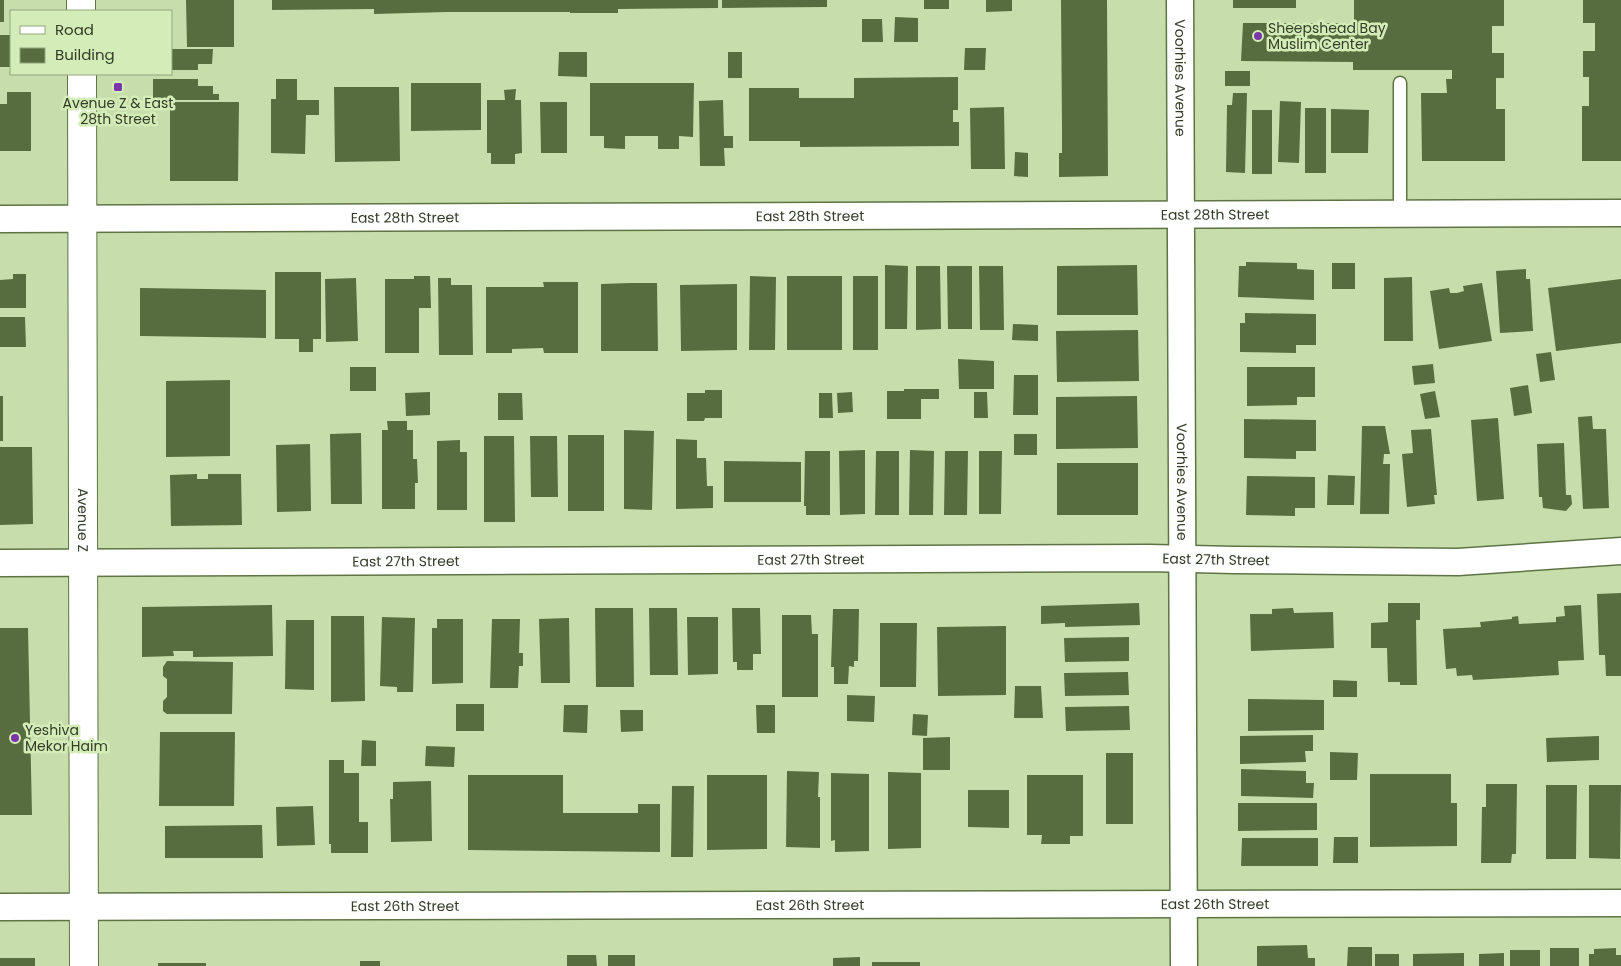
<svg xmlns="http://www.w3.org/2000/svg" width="1621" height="966" viewBox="0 0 1621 966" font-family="Poppins,sans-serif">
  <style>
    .building { fill: #586d3f }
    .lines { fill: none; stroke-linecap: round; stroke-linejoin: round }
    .service-casing { stroke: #5f7445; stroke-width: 15 }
    .minor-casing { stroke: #5f7445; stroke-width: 29 }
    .tertiary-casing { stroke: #5f7445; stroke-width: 30 }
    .service { stroke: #fff; stroke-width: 12 }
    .minor { stroke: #fff; stroke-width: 26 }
    .tertiary { stroke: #fff; stroke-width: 28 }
    .poi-dot { fill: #7a36a9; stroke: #d4ecb8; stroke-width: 2 }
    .labels { text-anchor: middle; stroke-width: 5; stroke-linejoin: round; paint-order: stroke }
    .poi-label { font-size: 14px; fill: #333d28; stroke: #d4ecb8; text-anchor: start }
    .street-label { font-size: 14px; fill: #333d28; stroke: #d4ecb8 }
  </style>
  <rect width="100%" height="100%" fill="#c7deac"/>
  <path class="building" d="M0 0H4V22H0Z
    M186 0H234V47H187Z
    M272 0H718V8L618 9V13H570V12H447L374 14V9L272 10Z
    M722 0H827V7L722 8Z
    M924 0H949V9H924Z
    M986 0H1012V11L986 12Z
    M1061 0H1107L1108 176 1059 177V153H1062V129Z
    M1233 0H1296V8H1233Z
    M1354 0H1504V26H1492V53H1504V78H1496V109H1505V161H1422L1421 93H1447L1446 79H1452V70H1353V62L1241 61 1243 23H1354Z
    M1583 0H1621V161H1582V106H1589V77H1583V51H1595V23H1583Z
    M895 17 918 18V42H894Z
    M862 19H882L883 42H862Z
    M0 35H11V67H0Z
    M965 48H986L985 70H964Z
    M171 49H213L212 64H198V70H171Z
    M559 52H587V77L558 76Z
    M728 52H742V78H728Z
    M1225 71H1250V86H1225Z
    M958 77V110H953V122H959V146L800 147V141H749V88H799V98H854V78Z
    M153 79H198V86H213V94H219V100H153Z
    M276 79H297V100H319V115H306L305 154 271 153V99H276Z
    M411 83H481V130L411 131Z
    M590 83H694L693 137 679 136V149H658V136H625V149L604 148V136H590Z
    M334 87H399L400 161 335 162Z
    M516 89 515 100H521L522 153 515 154V164H491V153H487V100H505L504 90Z
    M7 92H31V151H0V104H7Z
    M1233 93H1247L1245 173 1226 172 1227 105H1232Z
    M723 100 724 136H733V148H724L725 166H700L699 101Z
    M1280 101 1301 102 1299 163 1278 162Z
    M170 102H239L238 181H170Z
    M540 102H567V153H541Z
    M1004 107 1005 169H971L970 108Z
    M1305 108H1326V173H1305Z
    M1331 109 1369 110 1368 153H1331Z
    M1252 110H1272V174H1252Z
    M1015 152 1028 153V177L1014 176Z
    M1246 262 1297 263V269L1314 270V300L1238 297 1239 266H1246Z
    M1332 263H1355V289H1332Z
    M885 265 908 266 907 329H885Z
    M1137 265 1138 315H1057V266Z
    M916 266H940L941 329 916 330Z
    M947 266H972V329H948Z
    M979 266H1003L1004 330H980Z
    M1526 269V279H1530L1533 331 1500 333 1496 271Z
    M275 272H321V339H313V352H299V339H275Z
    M13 274H26V308H0V280L13 279Z
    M414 276H430L431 308H419V353H385V279H414Z
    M750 276 776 277 775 350H749Z
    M787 276H842V350H787Z
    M853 276H878V350H853Z
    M1412 277 1413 341H1384V278Z
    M356 278 358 341 326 342 325 279Z
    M438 278H451V285H472L473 355H439Z
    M1621 279V343L1556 351 1548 288Z
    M543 282H578V353H544L543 348 512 349V353H486V287H544Z
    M630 283H657L658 351H601V284Z
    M1482 283 1492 341 1439 349 1430 291 1449 288 1450 293H1457L1464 291 1463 286Z
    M737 284V350L681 351 680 285Z
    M140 288 266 290V338L140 336Z
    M1245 313 1316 314V345H1296V353L1240 352V323H1245Z
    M0 317H25L26 347H0Z
    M1013 324 1038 325V341L1012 340Z
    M1138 330 1139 381 1057 382 1056 331Z
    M1551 352 1555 380 1540 382 1536 354Z
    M958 359 994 361V389H959Z
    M1433 364 1435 383 1414 385 1412 366Z
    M350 367H376V391H350Z
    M1247 367H1315V397H1297V405L1247 406Z
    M1014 375H1038V415H1013Z
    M230 380V456L166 457V381Z
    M1528 385 1532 413 1514 416 1510 388Z
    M904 389H939V399H921V419H887V391H904Z
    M705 390H722V418H705L704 421H687V393H705Z
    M1435 391 1440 417 1425 419 1420 394Z
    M430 392V415L406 416 405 393Z
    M852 392 853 412 838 413 837 393Z
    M974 392H987L988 418H974Z
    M498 393H522L523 420H498Z
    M819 393H832L833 418H819Z
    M0 396H3V441H0Z
    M1137 396 1138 448 1056 449V397Z
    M1592 416 1593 429H1606L1609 508 1583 509 1578 417Z
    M1498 418 1504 499 1477 501 1471 420Z
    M1244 419 1316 420V451H1296V459L1244 458Z
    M387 421H407V430H413V459H417L418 483H415V509H382V430H388Z
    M1362 426H1385L1390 454H1384L1383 464H1390L1389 514H1360Z
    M1431 429 1437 495H1434L1435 504 1407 507 1402 454 1413 453 1411 430Z
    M624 430 654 431 652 510 624 509Z
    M361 433 362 504H331L330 434Z
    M1014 434H1037V455H1014Z
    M568 435H604V511H568Z
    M484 436H514L515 522H484Z
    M530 436H557L558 497H531Z
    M676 439 697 440V458H706L707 486H713V508L676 509Z
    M460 440V452H467V510H437V441Z
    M1564 443 1566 495H1571L1572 504 1566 511 1543 508 1542 497H1539L1537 444Z
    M310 444 311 511 277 512 276 445Z
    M0 447H32L33 524 0 525Z
    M865 450V514L840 515 839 451Z
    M910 450 934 451 933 515H909Z
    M805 451H830V515H806V506H804Z
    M876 451H899V515H875Z
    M945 451H968L967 515H944Z
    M979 451H1002L1001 514H979Z
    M724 461 801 462V502H724Z
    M1057 463H1138V515H1057Z
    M197 474V479H208V474H241L242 525 171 526 170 475Z
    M1328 475 1355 476 1354 505H1327Z
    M1247 476 1315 477V508H1295V516L1246 515Z
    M1621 593V676H1606L1605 655H1599L1597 594Z
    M1139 603 1140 625 1065 627V623L1041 624V606Z
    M1388 603H1420V620H1416L1417 685H1400V682H1388L1387 648H1371V623L1388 622Z
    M272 605 273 656 193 657V651H173L174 656 142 657V607Z
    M1581 605 1584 660 1558 661 1559 675 1473 680 1472 675 1457 676 1456 668 1446 669 1443 629 1481 627 1480 622 1512 619V617L1518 616 1519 624 1556 622V617L1565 616 1564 606Z
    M595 608H633L634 687H596Z
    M649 608H677L678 675H650Z
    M732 608H760L761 654H753V670H737V662H733Z
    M1293 608 1294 613 1333 612 1334 648 1251 651 1250 614H1272V609Z
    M833 609H859L858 661H854V667L849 666 848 684H834V667H831Z
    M782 615H811L812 634H818V697H782Z
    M331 616H364L365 701 331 702Z
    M382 617 415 618 413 692H397V687L380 686Z
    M687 617H718V674L688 675Z
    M569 618 570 683H541L539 619Z
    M437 619H463V683L432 684V628H437Z
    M492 619H520L519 653H523V666H519L518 688H490Z
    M286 620H314V690L285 689Z
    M880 623H917L916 687H880Z
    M1006 626V695L938 696 937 627Z
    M0 628H28L32 815H0Z
    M1129 637V661L1065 662 1064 638Z
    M167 661 233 662 232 714H167L163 711V701L167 697V679L163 676V667Z
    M1128 672 1129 695 1065 696 1064 673Z
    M1333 680 1357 681V697H1333Z
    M1015 686H1041L1043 718H1014Z
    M847 695 875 696 874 722 847 721Z
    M1248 699 1324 700V730L1248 731Z
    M456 704H484V731H456Z
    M564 705H588L587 733 563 732Z
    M756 705H775V733H757Z
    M1129 706 1130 730 1066 731 1065 707Z
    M620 710H643V731L621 732Z
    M913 714 928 715 927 736 912 735Z
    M160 732H235L234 806H159Z
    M1313 735V751H1305L1306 762 1240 764V736Z
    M1599 736V760L1547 762 1546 738Z
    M950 737V770H923V738Z
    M362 740 376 741V766H361Z
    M426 746 455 747 454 767 425 766Z
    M1330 752 1358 753 1357 780H1330Z
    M1106 753H1133V824H1106Z
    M329 760H344V773H359V822H368V853H331V844H329Z
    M1241 769 1306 771V783H1314L1313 798 1241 796Z
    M787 771 819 772 818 797H820V848L786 847Z
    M888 772 921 773V848L888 849Z
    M831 773 869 774V851L835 852V840L831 841Z
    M1370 774H1451V803H1457V846L1370 847Z
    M468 775H563V813H638V804H660V852L468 850Z
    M707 775H767V849L707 850Z
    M1027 775H1083V836H1070V844H1041L1042 835H1027Z
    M431 781 432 841 391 842 390 799H393V782Z
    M1486 784H1517L1516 854H1512L1511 863H1481L1482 807H1486Z
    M1546 785H1577L1576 859H1546Z
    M1589 785H1621L1620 859 1589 858Z
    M672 786H694L693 857H671Z
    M968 790H1009V828L968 827Z
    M1238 803H1317V830L1238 831Z
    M313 806 315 845 277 846 276 807Z
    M262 825 263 858H165V826Z
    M1334 837H1358V863H1333Z
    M1242 838H1318V866H1241Z
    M1307 945 1308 958H1315V966H1257V946Z
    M1348 947H1372V966H1347Z
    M1550 948H1579V966H1550Z
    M1616 948V955H1621V966H1589V954H1594V949Z
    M1510 950H1540V966H1510Z
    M1464 953V966H1413V954Z
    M1504 953V966H1479V954Z
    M1375 954H1399V966H1375Z
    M567 955H596L597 966H567Z
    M608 955H635V966H608Z
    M860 957V966H833V958Z
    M0 958H35V966H0Z
    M360 961H380V966H360Z
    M872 962H920V966H872Z
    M158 963H206V966H158Z"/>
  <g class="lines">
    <defs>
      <path id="service" d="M1400 83V213"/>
      <g id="minor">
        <path id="s1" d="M1180 0 1184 966"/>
        <path id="s2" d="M0 219 1621 213"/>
        <path id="s3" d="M0 563 1149 558 1234 560 1458 562 1621 551"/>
        <path id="s4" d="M0 907 1621 903"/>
      </g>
      <g id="tertiary">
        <path d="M81 0V11"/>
        <path id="s5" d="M82 74 84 966"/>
      </g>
    </defs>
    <use href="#service" class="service-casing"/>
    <use href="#minor" class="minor-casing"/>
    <use href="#tertiary" class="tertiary-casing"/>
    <use href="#service" class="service"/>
    <use href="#minor" class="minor"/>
    <use href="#tertiary" class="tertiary"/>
  </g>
  <g class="poi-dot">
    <circle cx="1258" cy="36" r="5"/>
    <rect x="113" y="82" width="10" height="10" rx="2.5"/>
    <circle cx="15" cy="738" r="5"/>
  </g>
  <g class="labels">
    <g class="poi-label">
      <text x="1268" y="33">Sheepshead Bay<tspan x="1268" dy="16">Muslim Center</tspan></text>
      <text x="118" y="108" text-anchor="middle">Avenue Z &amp; East<tspan x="118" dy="16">28th Street</tspan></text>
      <text x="25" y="735">Yeshiva<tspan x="25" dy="16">Mekor Haim</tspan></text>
    </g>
    <g class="street-label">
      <text dy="5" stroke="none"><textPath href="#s1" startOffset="78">Voorhies Avenue</textPath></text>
      <text dy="5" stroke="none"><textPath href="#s2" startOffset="1215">East 28th Street</textPath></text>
      <text dy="5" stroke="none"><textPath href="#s2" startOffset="810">East 28th Street</textPath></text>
      <text dy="5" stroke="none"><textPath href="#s2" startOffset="405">East 28th Street</textPath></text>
      <text dy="5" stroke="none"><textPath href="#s1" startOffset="482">Voorhies Avenue</textPath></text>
      <text dy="5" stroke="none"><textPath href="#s5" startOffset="446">Avenue Z</textPath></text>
      <text dy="5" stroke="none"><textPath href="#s3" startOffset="811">East 27th Street</textPath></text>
      <text dy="5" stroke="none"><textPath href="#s3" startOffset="1216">East 27th Street</textPath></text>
      <text dy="5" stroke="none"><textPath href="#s3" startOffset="406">East 27th Street</textPath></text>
      <text dy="5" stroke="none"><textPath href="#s4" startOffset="1215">East 26th Street</textPath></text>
      <text dy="5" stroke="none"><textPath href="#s4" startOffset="810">East 26th Street</textPath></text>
      <text dy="5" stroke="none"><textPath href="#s4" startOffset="405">East 26th Street</textPath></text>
    </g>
  </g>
  <rect x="10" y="10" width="162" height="65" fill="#d4ecb8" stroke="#94a67e"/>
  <rect x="20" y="26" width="25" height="8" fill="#ffffff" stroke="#94a67e"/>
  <text x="55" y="35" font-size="15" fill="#333d28">Road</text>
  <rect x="20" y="48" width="25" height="15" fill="#586d3f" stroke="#94a67e"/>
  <text x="55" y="60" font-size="15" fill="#333d28">Building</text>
</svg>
